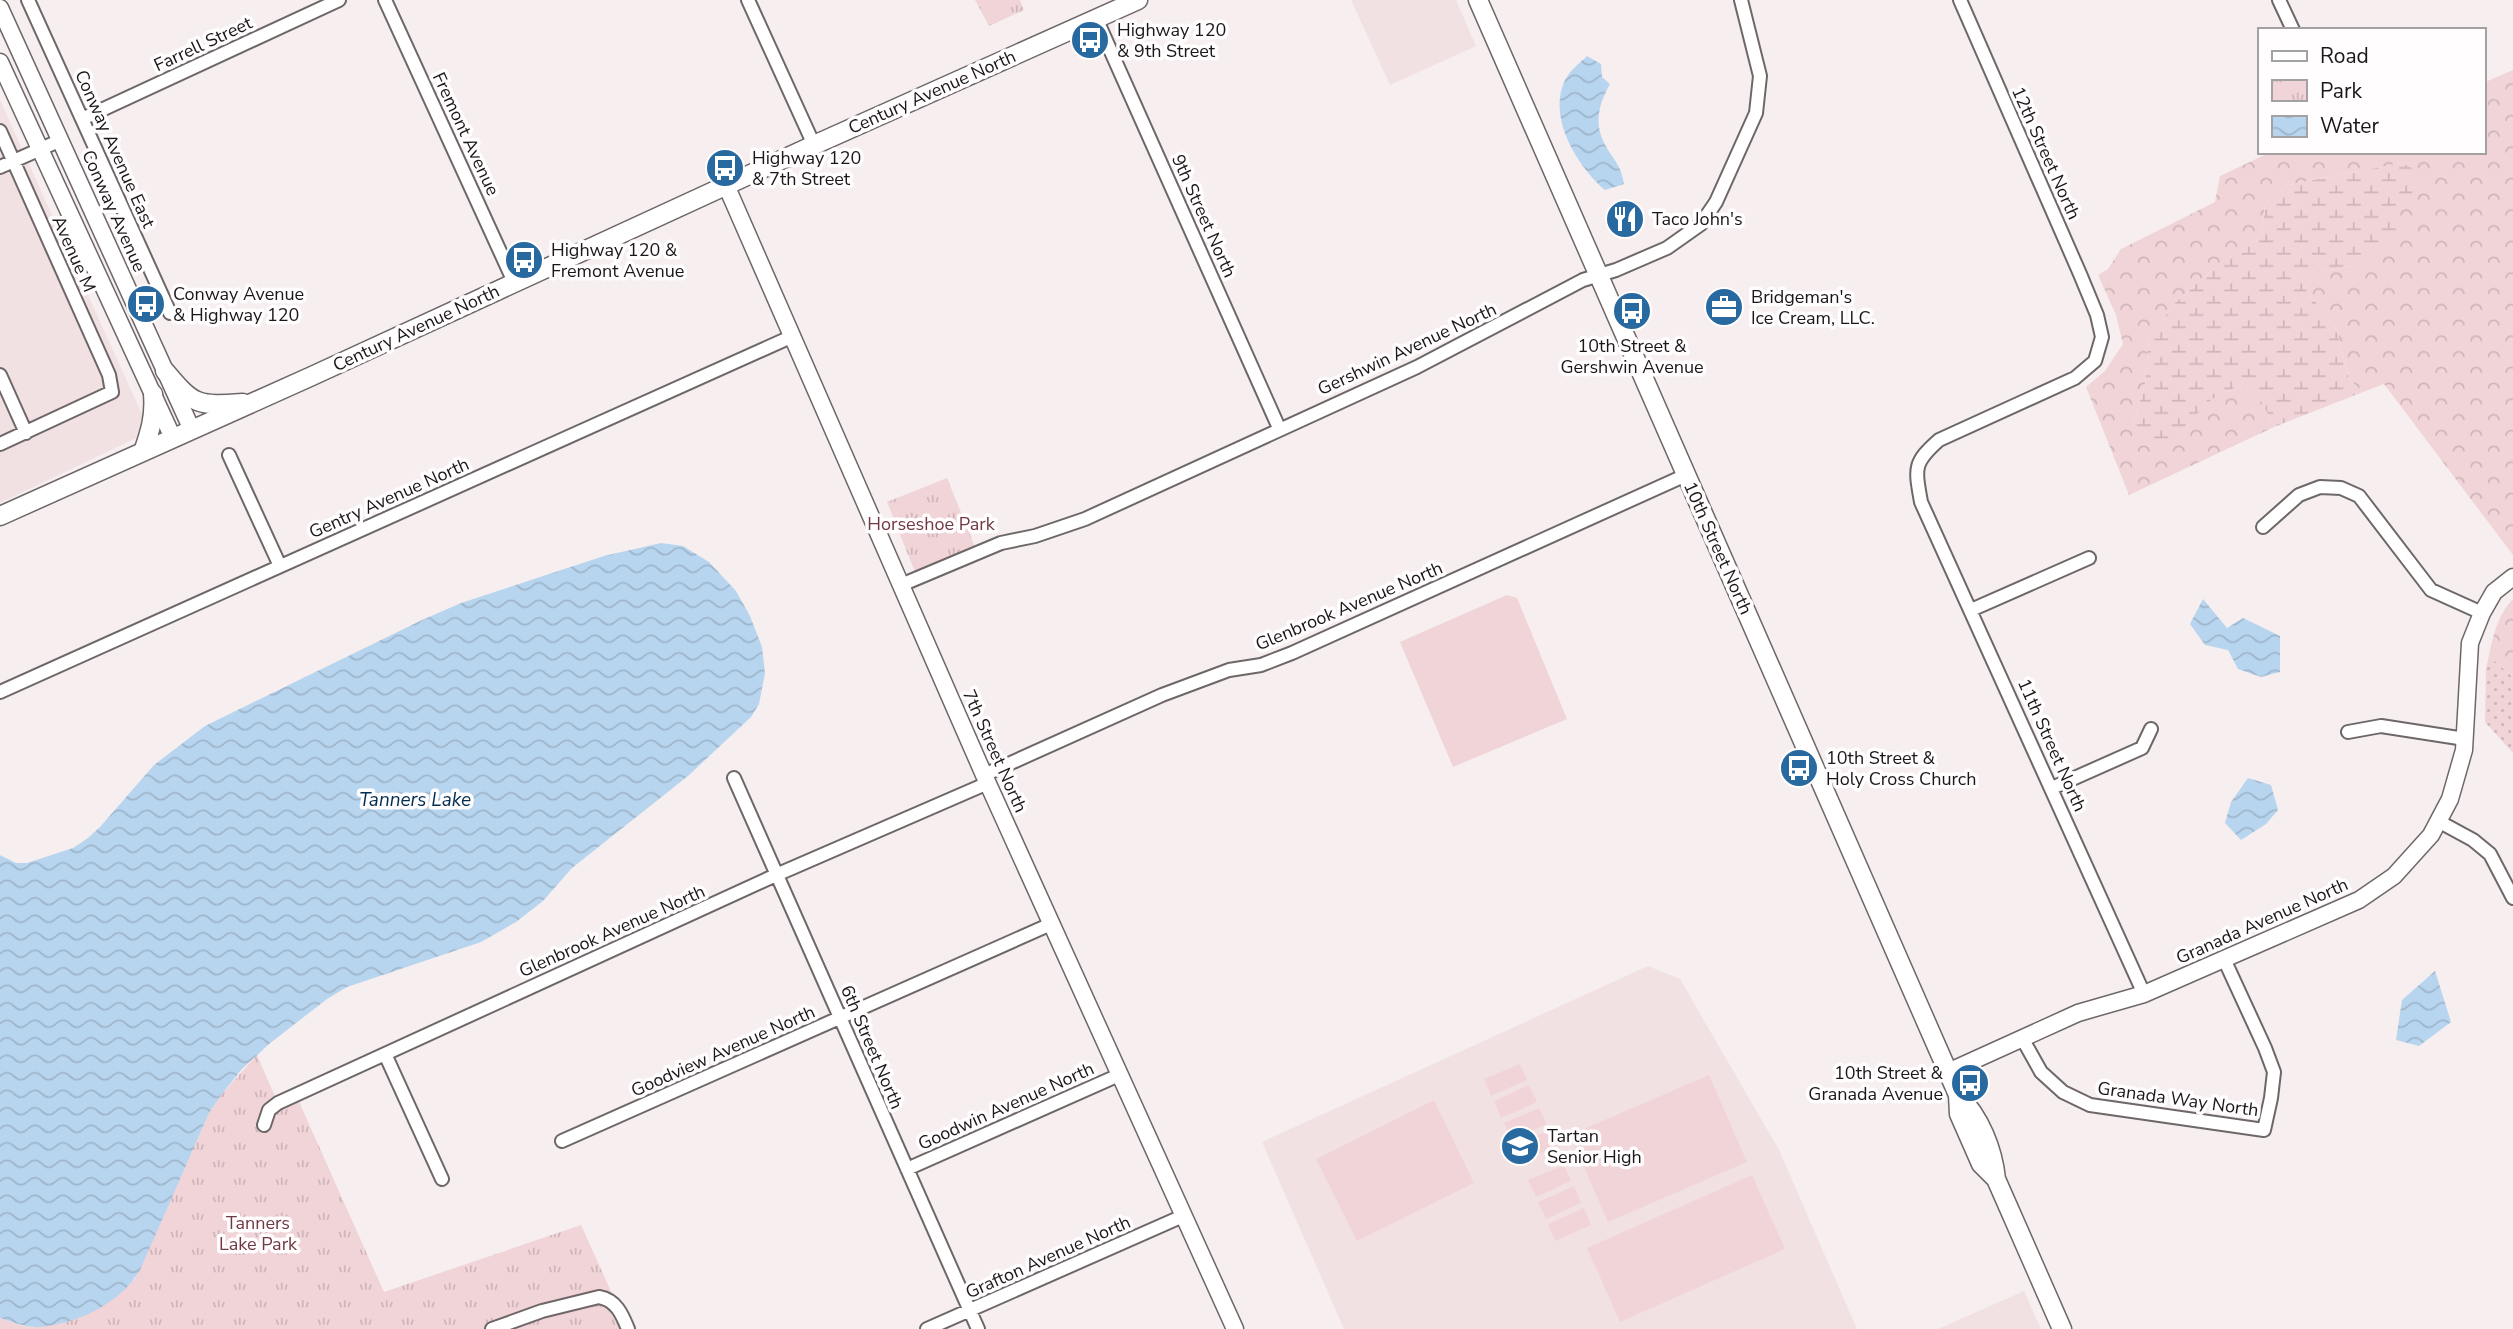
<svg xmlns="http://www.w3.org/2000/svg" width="2513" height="1329" viewBox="0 0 2513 1329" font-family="'Nunito Sans',sans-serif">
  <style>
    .built { fill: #f2e1e3 }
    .grass { fill: url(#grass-dots) }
    .forest { fill: url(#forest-crowns) }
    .wetland { fill: url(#wetland-marsh) }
    .park { fill: url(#park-tufts) }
    .garden { fill: #f1d4d8 }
    .water { fill: url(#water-waves) }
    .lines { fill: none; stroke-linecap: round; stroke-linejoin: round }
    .minor-casing { stroke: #6e6768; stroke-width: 16 }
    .tertiary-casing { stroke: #6e6768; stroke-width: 19 }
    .secondary-casing { stroke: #6e6768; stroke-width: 21 }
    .minor { stroke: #fff; stroke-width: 12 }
    .tertiary { stroke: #fff; stroke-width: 16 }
    .secondary { stroke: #fff; stroke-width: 18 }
    .labels { text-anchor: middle; stroke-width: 7; stroke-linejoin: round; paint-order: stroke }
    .poi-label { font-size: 18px; fill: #1a1718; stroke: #fffdfd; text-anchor: start }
    .street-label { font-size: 18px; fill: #1a1718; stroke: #fffdfd }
    .park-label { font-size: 18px; fill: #6f3842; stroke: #fffdfd }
    .water-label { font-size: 19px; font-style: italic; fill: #002d50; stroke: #fffdfd }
  </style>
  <defs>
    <pattern id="grass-dots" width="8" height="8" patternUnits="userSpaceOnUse" patternTransform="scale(1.75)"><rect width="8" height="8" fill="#f1d4d8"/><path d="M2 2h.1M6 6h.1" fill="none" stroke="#ceb5b9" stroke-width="1.8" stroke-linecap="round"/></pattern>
    <pattern id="forest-crowns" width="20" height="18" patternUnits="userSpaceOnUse" patternTransform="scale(1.75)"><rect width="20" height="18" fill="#f1d4d8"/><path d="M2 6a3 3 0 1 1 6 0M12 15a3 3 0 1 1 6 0" fill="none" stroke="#ceb5b9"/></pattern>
    <pattern id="wetland-marsh" width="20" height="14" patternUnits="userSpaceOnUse" patternTransform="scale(1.75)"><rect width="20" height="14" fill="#f1d4d8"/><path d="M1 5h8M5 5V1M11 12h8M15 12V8" fill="none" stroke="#ceb5b9"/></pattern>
    <pattern id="park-tufts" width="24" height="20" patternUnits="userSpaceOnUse" patternTransform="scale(1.75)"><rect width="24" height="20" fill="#f1d4d8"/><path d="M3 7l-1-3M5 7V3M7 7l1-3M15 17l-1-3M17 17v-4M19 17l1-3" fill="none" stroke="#ceb5b9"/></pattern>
    <pattern id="water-waves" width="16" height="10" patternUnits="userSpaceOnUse" patternTransform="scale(1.75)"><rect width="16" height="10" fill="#b8d5ef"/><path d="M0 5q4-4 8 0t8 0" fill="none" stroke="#9eb6cc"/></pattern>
  </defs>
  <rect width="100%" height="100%" fill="#f6eeef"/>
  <path class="built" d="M1351 0H1456L1476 46 1390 85Z
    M0 100 145 421 136 438 0 503Z
    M1648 966 1680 979 1779 1150 1857 1329H1344L1262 1142Z
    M2024 1291 2041 1329H1938Z"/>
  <path class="grass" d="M2489 656 2513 677V753L2485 722 2486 668Z"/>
  <path class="forest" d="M2513 70V555L2384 384 2363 392 2349 379 2337 331 2305 288 2316 272 2354 266 2397 238 2399 208 2411 167 2401 163 2288 185 2265 204 2262 237 2220 263 2175 303 2149 338 2145 385 2132 427 2183 429 2211 400 2238 386 2258 394 2274 427 2129 495 2086 387 2105 371 2123 344 2116 315 2098 275 2108 269 2121 249 2215 202 2220 176 2271 152H2483V83Z
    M2513 599V677L2489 656C2493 636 2498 614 2513 599Z"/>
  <path class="wetland" d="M2401 163 2411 167 2418 186 2399 208 2398 238 2354 266 2316 272 2305 288 2337 331 2349 379 2363 392 2274 427 2258 394 2238 386 2211 400 2183 429 2158 445 2138 442 2132 427 2145 385 2149 338 2175 303 2220 263 2262 237 2265 204 2288 185Z"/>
  <path class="park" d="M975 0H1020L1024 10 989 26Z
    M947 478 975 547 915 572 887 502Z
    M257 1055 278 1103 296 1095 384 1292 581 1225 628 1329H0V1318L23 1326 37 1327 135 1279 209 1113 222 1094Z"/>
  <path class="garden" d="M1507 595 1517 598 1567 719 1453 767 1400 642Z
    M1520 1064 1527 1080 1491 1096 1484 1079Z
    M1709 1075 1747 1162 1608 1222 1570 1135Z
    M1529 1085 1537 1102 1501 1118 1494 1101Z
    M1434 1100 1474 1183 1357 1241 1316 1159Z
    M1539 1108 1547 1124 1511 1140 1504 1123Z
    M1549 1130 1556 1146 1521 1162 1513 1146Z
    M1564 1165 1571 1181 1536 1197 1528 1180Z
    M1752 1175 1785 1249 1620 1322 1587 1248Z
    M1574 1186 1581 1203 1546 1219 1538 1202Z
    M1584 1208 1591 1225 1555 1241 1548 1224Z"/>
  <path class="water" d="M1587 56 1601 64 1602 77 1610 84C1601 100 1594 119 1602 138 1609 156 1621 162 1624 184L1605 190C1577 166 1547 117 1565 80 1570 70 1580 63 1587 56Z
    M661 543 683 546 709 562 736 591 750 616 762 647 765 673 759 704 751 717 688 776 572 868 543 901 516 922 481 942 347 987 327 999 269 1044 242 1069 222 1094 209 1113 140 1270C121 1303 76 1325 37 1327 24 1327 12 1322 0 1318V855L16 863H27L73 848 88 838 100 827 154 765 205 726 422 620 461 603 604 556Z
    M2203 599 2227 628 2243 618 2280 636V672L2261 677 2238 669 2228 650 2205 645 2190 624Z
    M2248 778 2271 785 2278 810 2266 824 2241 840 2225 823 2231 802Z
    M2435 971 2451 1022 2419 1046 2396 1040 2402 1000Z"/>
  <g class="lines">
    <defs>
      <path id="minor" d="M28 0 170 313
        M385 0 514 282
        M748 0 814 145
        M1960 0 2080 274 2097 315 2102 337 2095 361 2075 378 1939 440C1913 463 1915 468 1921 502L2144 994
        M2279 0 2293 30
        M1096 18 1279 428
        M82 119 339 0
        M0 131 109 375 112 392 0 444
        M0 167 61 140
        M0 375 26 433
        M229 455 280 566
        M2263 527 2299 495 2320 487 2341 488 2359 496 2431 590 2482 613
        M901 585 1001 543 1035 536 1085 519 1417 367 1583 280 1616 270 1667 248 1701 224 1716 202 1756 113 1760 76 1741 0
        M1971 610 2089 558
        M0 692 793 336
        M2348 732 2381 726 2465 739
        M984 775 1162 695 1229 670 1261 665 1292 653 1686 475
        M734 778 978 1329
        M2052 788 2142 748 2151 729
        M2438 821 2473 840 2490 854 2513 898
        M2022 1038 2041 1072 2063 1092 2090 1105 2264 1130 2271 1098 2274 1072 2265 1048 2224 959
        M385 1054 442 1179
        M264 1125 269 1110 278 1103 776 875 988 783
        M562 1141 1051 924
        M907 1169 1119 1075
        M492 1329 542 1311 599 1297C616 1300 622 1314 628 1329
        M927 1329 1183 1216"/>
      <path id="tertiary" d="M0 8 192 430
        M0 62 173 438
        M726 185 984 775 1235 1329
        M1948 1072 2078 1013 2144 994 2224 959 2359 900 2394 876 2431 835 2450 799 2464 750 2470 643 2482 613 2494 592 2513 577"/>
      <path id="secondary" d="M1478 0 1948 1072 1958 1095 1959 1114 1981 1164 1996 1179
        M165 371C194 406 198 406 243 403
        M143 452C150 432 155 416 153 394
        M0 516 312 376 814 145 1138 0
        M1958 1095C1980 1117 1993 1149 1996 1179L2062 1329"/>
    </defs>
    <use href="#minor" class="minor-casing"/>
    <use href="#tertiary" class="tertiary-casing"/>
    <use href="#secondary" class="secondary-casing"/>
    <use href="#minor" class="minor"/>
    <use href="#tertiary" class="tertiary"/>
    <use href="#secondary" class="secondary"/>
  </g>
  <defs>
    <symbol id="bus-disc" viewBox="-11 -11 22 22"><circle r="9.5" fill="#28699f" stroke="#fffdfd"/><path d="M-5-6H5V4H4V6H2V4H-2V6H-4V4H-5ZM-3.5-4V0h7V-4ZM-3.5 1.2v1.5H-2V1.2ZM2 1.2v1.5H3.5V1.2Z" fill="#fff"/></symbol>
    <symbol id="restaurant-disc" viewBox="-11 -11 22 22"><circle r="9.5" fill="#28699f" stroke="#fffdfd"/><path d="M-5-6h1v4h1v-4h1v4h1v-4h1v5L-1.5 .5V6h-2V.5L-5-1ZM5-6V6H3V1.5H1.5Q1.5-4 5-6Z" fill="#fff"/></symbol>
    <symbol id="office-disc" viewBox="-11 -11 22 22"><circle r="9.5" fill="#28699f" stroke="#fffdfd"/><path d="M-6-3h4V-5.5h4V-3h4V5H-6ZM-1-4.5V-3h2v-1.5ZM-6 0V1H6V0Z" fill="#fff"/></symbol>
    <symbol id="school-disc" viewBox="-11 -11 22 22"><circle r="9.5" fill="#28699f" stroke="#fffdfd"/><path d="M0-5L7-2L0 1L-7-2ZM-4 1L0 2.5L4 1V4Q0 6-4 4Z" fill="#fff"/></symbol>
  </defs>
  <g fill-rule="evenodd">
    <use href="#bus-disc" x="1068" y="18" width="44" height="44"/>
    <use href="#bus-disc" x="703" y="146" width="44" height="44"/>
    <use href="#restaurant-disc" x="1603" y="197" width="44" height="44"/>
    <use href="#bus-disc" x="502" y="238" width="44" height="44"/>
    <use href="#bus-disc" x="124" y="282" width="44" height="44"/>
    <use href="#office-disc" x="1702" y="285" width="44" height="44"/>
    <use href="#bus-disc" x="1610" y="289" width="44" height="44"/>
    <use href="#bus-disc" x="1777" y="746" width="44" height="44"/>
    <use href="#bus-disc" x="1948" y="1061" width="44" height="44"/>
    <use href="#school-disc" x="1498" y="1124" width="44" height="44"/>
  </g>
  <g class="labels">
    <g class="poi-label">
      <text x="1117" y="36">Highway 120<tspan x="1117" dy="21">&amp; 9th Street</tspan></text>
      <text x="752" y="164">Highway 120<tspan x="752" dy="21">&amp; 7th Street</tspan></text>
      <text x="1652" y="225">Taco John's</text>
      <text x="551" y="256">Highway 120 &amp;<tspan x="551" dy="21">Fremont Avenue</tspan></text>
      <text x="173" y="300">Conway Avenue<tspan x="173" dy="21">&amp; Highway 120</tspan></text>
      <text x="1751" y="303">Bridgeman's<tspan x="1751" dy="21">Ice Cream, LLC.</tspan></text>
      <text x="1632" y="352" text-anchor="middle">10th Street &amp;<tspan x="1632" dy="21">Gershwin Avenue</tspan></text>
      <text x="1826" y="764">10th Street &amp;<tspan x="1826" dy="21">Holy Cross Church</tspan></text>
      <text x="1943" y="1079" text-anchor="end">10th Street &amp;<tspan x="1943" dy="21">Granada Avenue</tspan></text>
      <text x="1547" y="1142">Tartan<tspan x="1547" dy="21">Senior High</tspan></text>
    </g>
    <g class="street-label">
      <text transform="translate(203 44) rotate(-25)" y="6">Farrell Street</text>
      <text transform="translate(932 92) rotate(-24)" y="6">Century Avenue North</text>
      <text transform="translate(466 134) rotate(65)" y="6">Fremont Avenue</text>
      <text transform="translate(115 149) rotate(66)" y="6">Conway Avenue East</text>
      <text transform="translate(2046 153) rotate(66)" y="6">12th Street North</text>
      <text transform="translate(114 211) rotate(66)" y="6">Conway Avenue</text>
      <text transform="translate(1204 216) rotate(66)" y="6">9th Street North</text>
      <text transform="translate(74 254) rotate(66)" y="6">Avenue M</text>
      <text transform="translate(416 328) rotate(-25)" y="6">Century Avenue North</text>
      <text transform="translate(1407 349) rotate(-25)" y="6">Gershwin Avenue North</text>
      <text transform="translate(389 498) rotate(-24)" y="6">Gentry Avenue North</text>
      <text transform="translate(1718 548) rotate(66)" y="6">10th Street North</text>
      <text transform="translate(1349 606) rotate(-23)" y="6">Glenbrook Avenue North</text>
      <text transform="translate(2052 745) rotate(66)" y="6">11th Street North</text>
      <text transform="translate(995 751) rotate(66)" y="6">7th Street North</text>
      <text transform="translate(2262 921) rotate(-24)" y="6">Granada Avenue North</text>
      <text transform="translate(612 931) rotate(-24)" y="6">Glenbrook Avenue North</text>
      <text transform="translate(872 1047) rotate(67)" y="6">6th Street North</text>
      <text transform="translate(723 1051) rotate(-24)" y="6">Goodview Avenue North</text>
      <text transform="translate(2178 1099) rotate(8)" y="6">Granada Way North</text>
      <text transform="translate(1006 1106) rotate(-24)" y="6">Goodwin Avenue North</text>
      <text transform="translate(1048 1257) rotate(-24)" y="6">Grafton Avenue North</text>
    </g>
    <g class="park-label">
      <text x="931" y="530">Horseshoe Park</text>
      <text x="258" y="1229">Tanners<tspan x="258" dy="21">Lake Park</tspan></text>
    </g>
    <g class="water-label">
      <text x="415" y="806">Tanners Lake</text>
    </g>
  </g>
  <rect x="2258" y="28" width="228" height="126" fill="#fffdfd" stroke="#a3a1a1" stroke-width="2"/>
  <rect x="2272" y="51" width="35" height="10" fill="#ffffff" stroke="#a3a1a1" stroke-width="2"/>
  <text x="2320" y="63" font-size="21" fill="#1a1718">Road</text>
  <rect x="2272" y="80" width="35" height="21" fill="url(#park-tufts)" stroke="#a3a1a1" stroke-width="2"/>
  <text x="2320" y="98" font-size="21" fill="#1a1718">Park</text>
  <rect x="2272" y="116" width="35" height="21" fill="url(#water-waves)" stroke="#a3a1a1" stroke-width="2"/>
  <text x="2320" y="133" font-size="21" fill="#1a1718">Water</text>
</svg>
